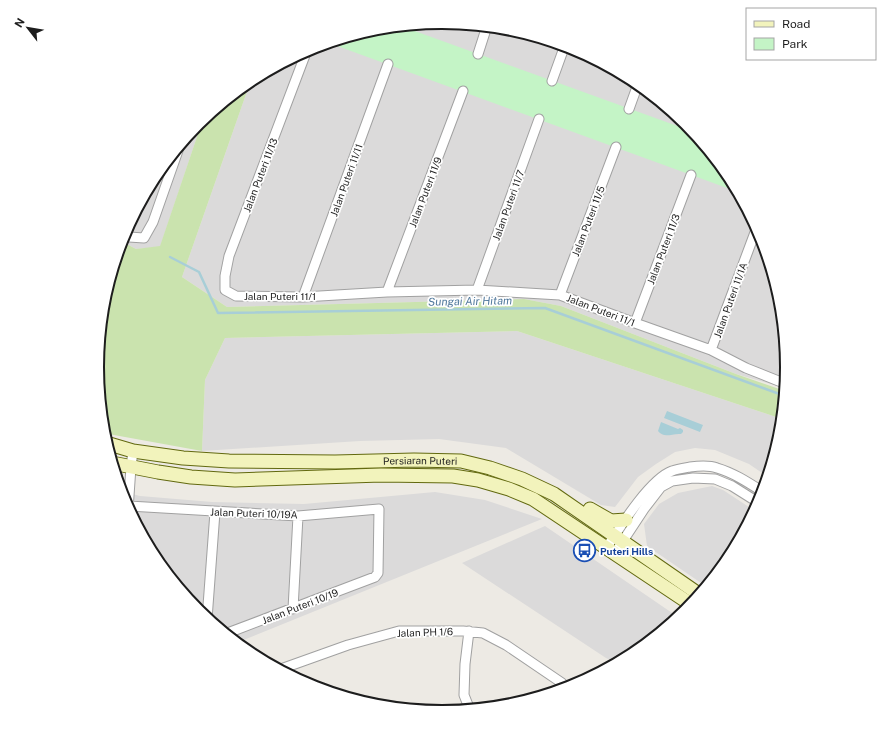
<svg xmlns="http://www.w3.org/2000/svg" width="884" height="735" viewBox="0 0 884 735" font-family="'Public Sans',sans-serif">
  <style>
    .residential { fill: #dbdada }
    .grass { fill: #cae3ae }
    .park { fill: #c4f4c6 }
    .water { fill: #a8ced7 }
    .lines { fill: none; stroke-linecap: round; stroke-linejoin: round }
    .stream { stroke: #a8ced7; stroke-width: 2.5 }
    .street-casing { stroke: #a1a1a1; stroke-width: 11 }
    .secondary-casing { stroke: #62690f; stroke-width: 15 }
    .street { stroke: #fff; stroke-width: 9 }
    .secondary { stroke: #f2f3bc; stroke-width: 13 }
    .labels { text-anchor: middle; stroke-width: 3.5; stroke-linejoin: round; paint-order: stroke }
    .street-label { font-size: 10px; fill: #1d1d1d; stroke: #fff }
    .transit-label { font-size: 10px; font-weight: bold; fill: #164399; stroke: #fff; text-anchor: start }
    .water-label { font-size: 11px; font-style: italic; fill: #50789c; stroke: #fff }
    .rim { fill: none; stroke: #1d1d1d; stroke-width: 2 }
  </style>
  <rect width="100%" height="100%" fill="#edeae4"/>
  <path class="residential" d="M442 22 510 29 574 48 634 80 686 123 729 176 761 235 781 300 787 368 785 388 736 374 561 306 524 299 227 307 182 277 251 80 310 48 375 29Z
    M203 119 160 247 136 249 121 241 123 235 155 175 198 123Z
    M517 331 782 419 781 435 768 477 749 464 715 450 695 448 675 452 656 464 638 477 615 507 601 505 506 448 439 439 360 441 202 451 205 380 225 338Z
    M712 486 723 490 755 511 729 560 707 587 647 546 644 524 659 504 678 493Z
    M120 491 140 496 212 502 304 504 435 492 485 500 542 519 236 643 198 612 155 559 123 500Z
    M545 526 678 617 642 644 634 655 618 664 606 658 462 563Z"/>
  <path class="grass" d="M251 80 182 277 227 307 524 299 561 306 736 374 785 391 782 419 517 331 225 338 205 380 202 451 103 433 97 367 103 300 121 241 136 249 160 246 203 119Z"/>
  <path class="park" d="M401 26 694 132 729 176 738 192 329 43 375 29Z"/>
  <path class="water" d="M667 411 703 425 700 432 664 418Z
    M661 422 678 429 680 428 683 430V432L681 434C672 433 664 439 658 431Z"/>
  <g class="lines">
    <path class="stream" d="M170 257 199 272 218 313 545 308 785 396"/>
    <defs>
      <path id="street" d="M307 50 229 256 225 276V290L236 296 303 297 387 292 477 290 560 295 635 323 711 350 746 368 786 384
        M478 54 487 26
        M552 81 565 45
        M629 109 638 84
        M124 234 129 237 144 238 153 222 180 145
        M477 290 539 119
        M387 292 463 91
        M560 295 616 147
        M303 297 388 64
        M635 323 691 175
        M711 350 757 227
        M129 506 298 516 379 509 378 573 375 577 225 634
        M128 510 131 467 133 451
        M607 547C620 527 650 479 672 471 677 469 684 468 690 467 698 466 709 465 717 468 734 473 749 483 763 492
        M615 553 644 509 661 487 672 481 693 478 715 479 732 486 759 503
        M293 609 298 516
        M207 619 215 512
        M469 631 465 664 464 695 470 710
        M278 670 348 645 399 631H463L483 633 506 645 562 683"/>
      <g id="secondary">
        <path id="s1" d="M106 443 133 451 183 458 229 461 335 462 414 460 461 461 490 468 522 479 554 494 700 595"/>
        <path d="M112 463 158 472 191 477 235 480 381 475 453 476 478 480 509 489 533 499 692 605"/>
        <path d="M590 509 611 521 626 520"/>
      </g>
    </defs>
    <use href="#street" class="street-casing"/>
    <use href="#secondary" class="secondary-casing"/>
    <use href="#street" class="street"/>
    <use href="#secondary" class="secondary"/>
  </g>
  <defs>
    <symbol id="bus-ring" viewBox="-11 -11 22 22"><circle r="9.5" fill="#fff" stroke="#1a4fb4" stroke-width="1.5"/><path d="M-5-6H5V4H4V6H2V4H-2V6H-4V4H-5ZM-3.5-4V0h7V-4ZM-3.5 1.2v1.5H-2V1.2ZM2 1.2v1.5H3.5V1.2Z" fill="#1a4fb4"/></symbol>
  </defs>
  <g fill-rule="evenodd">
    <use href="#bus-ring" x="572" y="538" width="25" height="25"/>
  </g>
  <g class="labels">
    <g class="street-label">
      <text transform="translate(260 175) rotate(-69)" y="4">Jalan Puteri 11/13</text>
      <text transform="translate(346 180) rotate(-70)" y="4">Jalan Puteri 11/11</text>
      <text transform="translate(425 192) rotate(-69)" y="4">Jalan Puteri 11/9</text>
      <text transform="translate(508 205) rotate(-70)" y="4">Jalan Puteri 11/7</text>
      <text transform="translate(588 221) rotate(-69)" y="4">Jalan Puteri 11/5</text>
      <text transform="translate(663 249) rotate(-69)" y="4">Jalan Puteri 11/3</text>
      <text x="280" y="300">Jalan Puteri 11/1</text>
      <text transform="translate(730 300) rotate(-70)" y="4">Jalan Puteri 11/1A</text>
      <text transform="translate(601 310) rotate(21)" y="4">Jalan Puteri 11/1</text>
      <text dy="4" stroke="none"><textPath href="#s1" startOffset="316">Persiaran Puteri</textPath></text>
      <text transform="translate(254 513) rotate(2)" y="4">Jalan Puteri 10/19A</text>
      <text transform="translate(300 606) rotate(-21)" y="4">Jalan Puteri 10/19</text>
      <text transform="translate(425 632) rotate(-2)" y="4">Jalan PH 1/6</text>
    </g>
    <g class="transit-label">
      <text x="600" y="555">Puteri Hills</text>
    </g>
    <g class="water-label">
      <text transform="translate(470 301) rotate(-1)" y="4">Sungai Air Hitam</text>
    </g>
  </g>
  <path d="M0 0H884V735H0ZM104 367a338 338 0 1 1 676 0a338 338 0 1 1-676 0Z" fill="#fff" fill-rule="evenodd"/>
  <path class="rim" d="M104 367a338 338 0 1 1 676 0a338 338 0 1 1-676 0Z"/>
  <rect x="746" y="8" width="130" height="52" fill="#ffffff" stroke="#a5a5a5"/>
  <rect x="754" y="21" width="20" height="6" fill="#f2f3bc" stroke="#a5a5a5"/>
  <text x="782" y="28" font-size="12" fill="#1d1d1d">Road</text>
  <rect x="754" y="38" width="20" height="12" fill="#c4f4c6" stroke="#a5a5a5"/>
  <text x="782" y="48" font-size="12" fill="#1d1d1d">Park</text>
  <g transform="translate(28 28) rotate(301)" stroke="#ffffff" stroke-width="3" paint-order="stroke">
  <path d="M0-3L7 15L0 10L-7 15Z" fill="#1d1d1d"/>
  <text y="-6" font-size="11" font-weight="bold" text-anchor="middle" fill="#1d1d1d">N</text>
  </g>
</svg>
